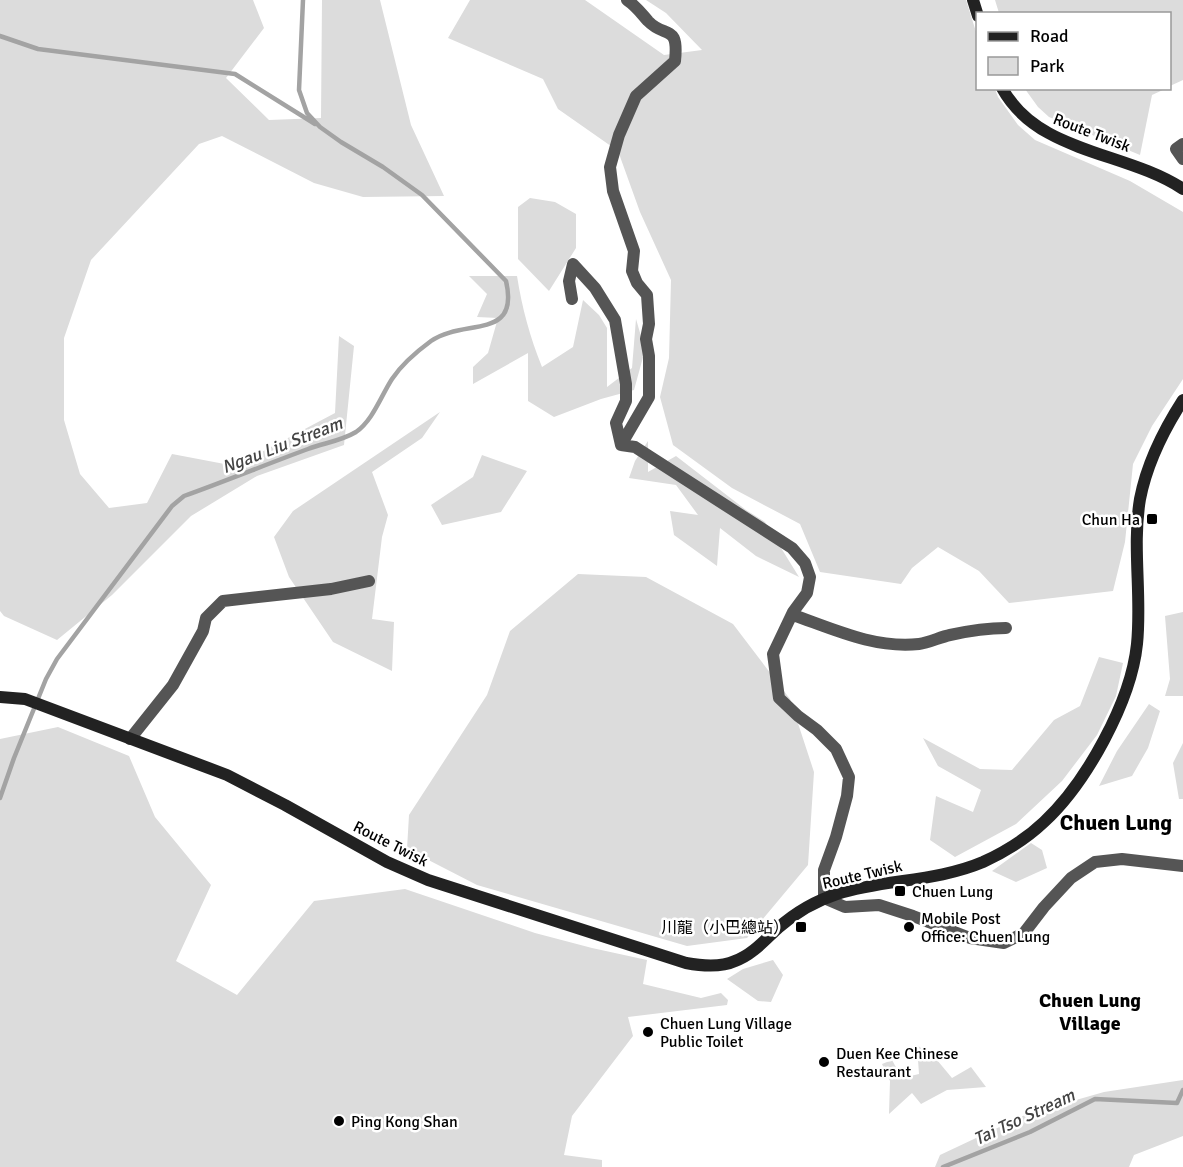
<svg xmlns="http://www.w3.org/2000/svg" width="1183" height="1167" viewBox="0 0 1183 1167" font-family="Signika,'Noto Sans TC',sans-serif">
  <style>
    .green { fill: #dcdcdc }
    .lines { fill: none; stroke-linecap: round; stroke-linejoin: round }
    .stream { stroke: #a3a3a3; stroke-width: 4.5 }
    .street { stroke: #555; stroke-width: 12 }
    .secondary { stroke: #222; stroke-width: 12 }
    .poi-dot { fill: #000; stroke: #fff; stroke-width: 2 }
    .labels { text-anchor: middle; stroke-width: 5; stroke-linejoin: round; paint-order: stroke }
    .street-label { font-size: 16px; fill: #000; stroke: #fff }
    .poi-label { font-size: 16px; fill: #000; stroke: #fff; text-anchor: start }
    .water-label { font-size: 18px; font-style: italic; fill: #444; stroke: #fff }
    .quarter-label { font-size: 20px; font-weight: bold; fill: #000; stroke: #fff }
    .district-label { font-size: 22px; font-weight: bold; fill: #000; stroke: #fff }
  </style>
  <rect width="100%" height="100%" fill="#fff"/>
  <path class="green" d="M0 0H253L264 28 226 78 269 120 321 118 322 0H380L411 125 444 196 363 197 314 183 222 136 199 144 91 260 64 338V420L80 474 109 508 147 503 172 454 235 466 335 413 339 336 354 346 344 445 257 476 191 516 112 595 57 640 4 616 0 611Z
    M470 0H585L664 55 702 50 666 13 646 0H966L977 35 978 88 995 89 998 97 1018 125 1035 140 1130 181 1183 212V379L1152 426 1133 464 1125 542 1113 591 1009 603 979 571 938 547 912 568 901 584 820 572 800 524 732 488 673 445 660 397 669 358 671 280 640 212 618 151 558 109 543 79 448 38Z
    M995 0H1183V80L1170 86V14L999 13Z
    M1025 89H1165L1152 95 1140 155 1049 117 1038 107Z
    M530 198 555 202 576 214V248L549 291 518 259V207Z
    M469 276H517C522 308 530 337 542 367L573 347 583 300 599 315 607 328V387L632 368 636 319 645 350 634 390 601 399 554 417 528 401V353L473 384V367L488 353 498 318 477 317 487 294Z
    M440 412 422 438 372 472 388 515 382 537 372 619 394 622 392 671 333 642 289 577 274 537 293 511Z
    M648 441V472L676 456 746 510 765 522 799 577 756 556 720 528 717 566 674 535 670 511 698 515 676 485 629 478 635 461Z
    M482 455 527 471 501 512 442 525 431 505 473 477Z
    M578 574 646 577 733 624 790 699 814 772 808 865 747 938 687 946 477 885 407 849 409 815 487 695 510 631Z
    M1183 612V696H1165L1170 679 1165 616Z
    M1099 657 1123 663 1116 696 1097 735 1062 781 1016 824 955 857 930 840 936 796 973 812 981 790 938 766 923 738 980 769 1012 770 1054 720 1080 706Z
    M1149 704 1160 711 1148 748 1132 776 1099 786 1117 751Z
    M58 727 129 756 155 817 211 885 176 961 237 995 314 901 405 889 535 933 592 948 647 960 643 984 701 998 721 993 728 1000 727 1005 628 1017 633 1036 572 1116 564 1155 602 1160V1167H0V739Z
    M1183 743V799H1179L1173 763Z
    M1031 843 1042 850 1047 868 1016 882 992 871Z
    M773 960 783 975 771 1002 758 1001 727 979 743 969Z
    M917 1045 937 1060 952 1078 971 1067 986 1087 947 1090 921 1104 912 1093 889 1114 890 1081 882 1064 892 1060 902 1078 919 1074Z
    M1183 1080V1136L1134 1155 1129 1167H935L940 1155 1027 1114 1104 1092Z"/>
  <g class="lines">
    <path class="stream" d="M0 36 38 49 235 74 315 124
      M0 798 14 758 46 679 57 659 172 506 184 496C226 481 267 464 308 449 324 443 341 441 356 432 373 420 381 396 392 379 402 364 416 352 431 341 464 318 520 341 506 281L422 195 383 167 341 142 320 127 307 113 299 90 303 0
      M943 1167 1030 1132 1095 1099 1177 1103 1183 1090"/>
    <path class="street" d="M1183 144 1176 149 1183 159
      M572 299 569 281 573 264 595 288 615 320 626 384V401L616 423 621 445 635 447 792 548 805 563 810 577 807 593 793 612 773 654 779 698 798 716 817 730 836 749 849 777 847 796 836 837 824 870V898L845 907 879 905 913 916 970 938 1004 943 1024 933 1044 907 1071 878 1095 862 1122 859 1183 866
      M621 445 649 397V356L646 339 649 324 647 295 637 283 632 271 634 251 613 191 610 167 619 135 636 96 675 61C679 23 665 39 648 21 641 13 636 6 627 0
      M793 615C833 629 875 649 919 644 929 643 940 637 950 635 968 631 987 628 1006 628
      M130 739 173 685 203 631 206 618 223 601 331 589 369 581"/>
    <path class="secondary" d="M973 0 978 16
      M1002 88C1038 154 1126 151 1183 189
      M0 697 25 699 227 775 285 805 387 862 428 880 686 963C702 966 720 968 735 961 752 955 765 940 778 928 795 913 815 901 837 894 884 879 936 882 983 862 1005 852 1026 839 1044 822 1086 783 1131 702 1137 644 1142 596 1132 547 1140 499 1147 463 1163 431 1183 400"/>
  </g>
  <g class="poi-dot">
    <rect x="1146" y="513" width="12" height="12" rx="3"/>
    <rect x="894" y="885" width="12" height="12" rx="3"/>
    <rect x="795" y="921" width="12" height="12" rx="3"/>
    <circle cx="909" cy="927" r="6"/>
    <circle cx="648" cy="1032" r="6"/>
    <circle cx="824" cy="1062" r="6"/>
    <circle cx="339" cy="1121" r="6"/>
  </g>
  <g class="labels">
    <g class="street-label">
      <text transform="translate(1092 132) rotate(21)" y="6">Route Twisk</text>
      <text transform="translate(391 843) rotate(27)" y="6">Route Twisk</text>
      <text transform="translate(862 874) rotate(-13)" y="6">Route Twisk</text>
    </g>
    <g class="poi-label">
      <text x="1140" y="525" text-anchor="end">Chun Ha</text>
      <text x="912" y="897">Chuen Lung</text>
      <text x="921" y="924">Mobile Post<tspan x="921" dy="18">Office: Chuen Lung</tspan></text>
      <text x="789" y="933" text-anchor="end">川龍（小巴總站）</text>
      <text x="660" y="1029">Chuen Lung Village<tspan x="660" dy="18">Public Toilet</tspan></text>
      <text x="836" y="1059">Duen Kee Chinese<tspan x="836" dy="18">Restaurant</tspan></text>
      <text x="351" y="1127">Ping Kong Shan</text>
    </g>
    <g class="water-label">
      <text transform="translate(282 445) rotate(-21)" y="6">Ngau Liu Stream</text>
      <text transform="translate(1024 1117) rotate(-25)" y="6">Tai Tso Stream</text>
    </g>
    <g class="quarter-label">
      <text x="1090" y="1007">Chuen Lung<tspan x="1090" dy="23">Village</tspan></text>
    </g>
    <g class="district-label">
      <text x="1116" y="830">Chuen Lung</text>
    </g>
  </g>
  <rect x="976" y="12" width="195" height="78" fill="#ffffff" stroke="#999999" stroke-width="1.5"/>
  <rect x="988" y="32" width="30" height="9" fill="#222222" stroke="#999999" stroke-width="1.5"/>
  <text x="1030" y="42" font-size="18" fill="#000000">Road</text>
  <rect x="988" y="57" width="30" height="18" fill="#dcdcdc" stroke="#999999" stroke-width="1.5"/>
  <text x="1030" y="72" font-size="18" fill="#000000">Park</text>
</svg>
